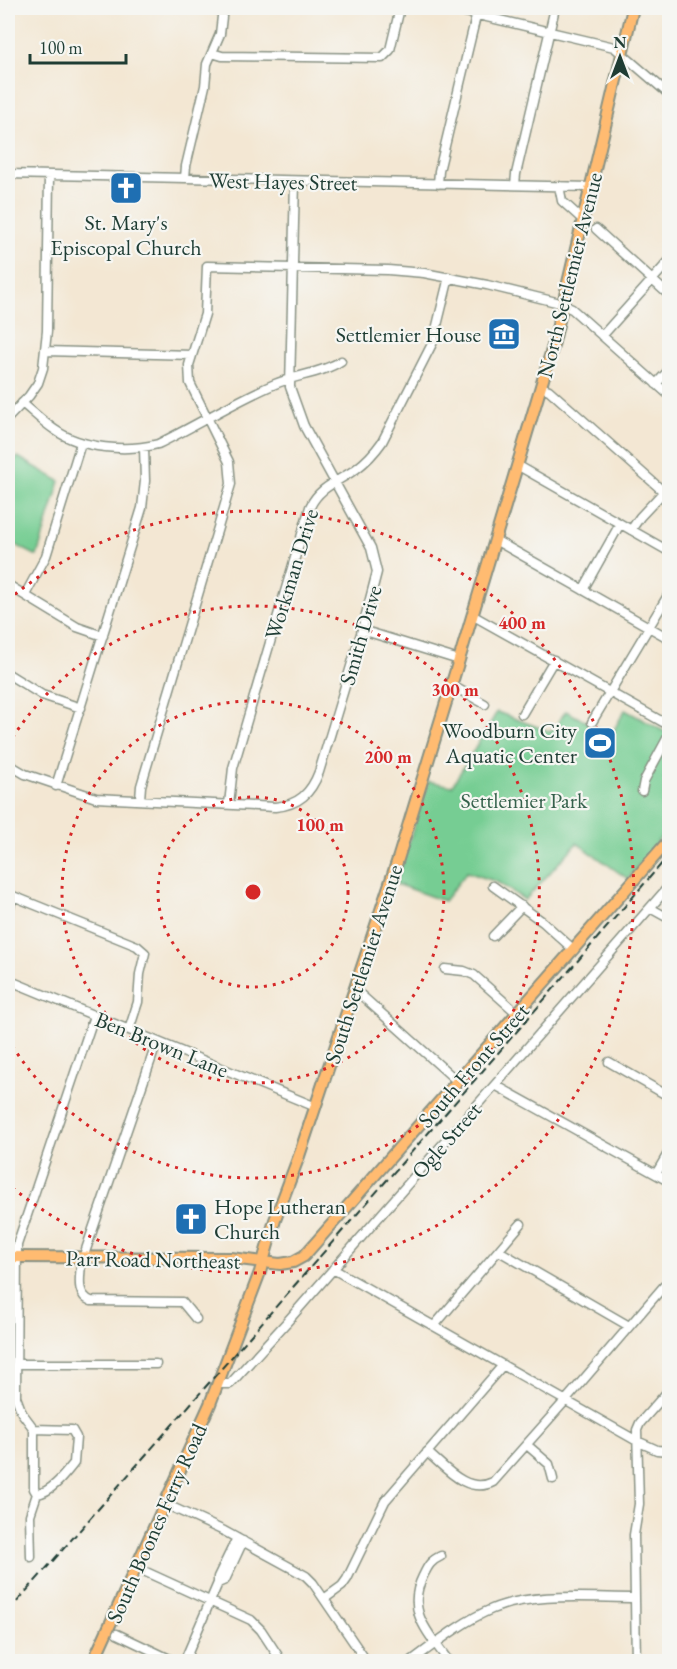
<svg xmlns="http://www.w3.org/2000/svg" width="677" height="1669" viewBox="0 0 677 1669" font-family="'EB Garamond',serif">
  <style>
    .green { fill: #76cd93; stroke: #4a8564; stroke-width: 1.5 }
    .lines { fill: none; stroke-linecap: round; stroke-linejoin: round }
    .minor-casing { stroke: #899284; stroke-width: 11 }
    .major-casing { stroke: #899284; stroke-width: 14 }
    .minor { stroke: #fff; stroke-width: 8 }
    .major { stroke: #ffbb71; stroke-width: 10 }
    .rail { stroke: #1f3d34; stroke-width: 2; stroke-dasharray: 9 4.5; stroke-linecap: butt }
    .ring { fill: none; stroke: #d62828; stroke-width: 3; stroke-dasharray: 3 6 }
    .labels { text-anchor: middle; stroke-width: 4.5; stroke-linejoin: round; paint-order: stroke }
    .street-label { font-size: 22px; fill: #1f3d34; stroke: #f6f6f2 }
    .poi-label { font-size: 22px; fill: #1f3d34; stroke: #f6f6f2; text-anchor: end }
    .park-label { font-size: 22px; fill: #35614c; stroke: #f6f6f2 }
    .centre { fill: #d62828; stroke: #f6f6f2; stroke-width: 3 }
    .ring-label { font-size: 18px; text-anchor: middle; font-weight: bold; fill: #d62828; stroke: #f6f6f2; stroke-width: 4.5; stroke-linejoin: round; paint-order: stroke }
  </style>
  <rect width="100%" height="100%" fill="#f6f6f2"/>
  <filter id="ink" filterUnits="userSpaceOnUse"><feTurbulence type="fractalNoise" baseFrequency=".0167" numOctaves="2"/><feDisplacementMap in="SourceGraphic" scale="12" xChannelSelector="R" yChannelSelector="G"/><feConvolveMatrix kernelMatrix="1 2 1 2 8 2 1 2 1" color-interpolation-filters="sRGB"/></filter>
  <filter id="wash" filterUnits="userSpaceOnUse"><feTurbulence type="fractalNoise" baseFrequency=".008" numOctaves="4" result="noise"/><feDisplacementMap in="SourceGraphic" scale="24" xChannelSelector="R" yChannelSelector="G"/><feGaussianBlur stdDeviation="1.35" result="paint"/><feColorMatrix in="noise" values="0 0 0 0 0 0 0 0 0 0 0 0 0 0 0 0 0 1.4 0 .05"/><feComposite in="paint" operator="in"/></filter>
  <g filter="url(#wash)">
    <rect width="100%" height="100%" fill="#f3e7d3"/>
    <path class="green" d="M18 457 60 481 37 556 8 541V463Z
      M625 710 669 734V827L628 879 577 843 525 900 497 882 467 872 444 901 396 884 428 781 452 786 497 712 551 732 566 711 611 735Z"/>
  </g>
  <g filter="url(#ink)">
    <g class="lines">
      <defs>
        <path id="minor" d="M448 8 614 47 670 95
          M212 53 222 56 382 58 390 50 400 8
          M8 174 591 187
          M185 178 186 166 205 86 207 64 220 34 223 8
          M438 184 439 171 478 8
          M515 185 516 174 555 8
          M559 186 562 201 583 220
          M596 229 670 296
          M602 336 670 260
          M46 351 192 355
          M656 384 670 369
          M541 387 549 390 664 492
          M22 403C33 412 43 422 55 430 82 449 127 452 158 444 197 425 235 401 275 384 296 375 323 373 341 361
          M8 418 29 396 38 383 43 368 47 331 49 175
          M517 465 670 552
          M631 530 640 517 670 485
          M495 540 670 639
          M8 585 77 627 103 636
          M583 590 620 524
          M25 595 46 556 81 443
          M472 615 670 726
          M362 630 459 660
          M8 674 42 695 81 708
          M451 685 485 704
          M522 714 554 660
          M592 722 670 592
          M663 722 670 715
          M8 764 25 774 96 798 275 807C299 805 311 793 319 772L362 630 377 572 371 548 304 426 290 387 295 181
          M56 786 142 508 145 481 144 447
          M642 791 644 781 670 733
          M140 799 141 786 231 484 229 462 190 383 189 365 205 314 207 266 388 270 424 273 487 285 556 302 572 309 670 396
          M229 804 233 768 310 507C319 487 339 481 356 469 367 461 375 452 382 442L433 342 449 277
          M493 886 543 922 574 950
          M8 894 137 946 145 953 140 974 138 1002 129 1030
          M650 908 670 919
          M8 912 13 896
          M493 936 522 906
          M445 969 464 971 474 975 518 1014
          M8 980 316 1107
          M354 993 361 995 457 1081
          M157 1042 81 1264C80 1278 76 1295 91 1301L182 1302 196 1319
          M609 1062 670 1097
          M495 1085 670 1182
          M656 1174 670 1150
          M499 1251 629 1326
          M333 1269 637 1441 657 1450 670 1451
          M434 1326 521 1224
          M16 1364H156
          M218 1384H230L286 1323 670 885
          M34 1429 72 1430 76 1437 74 1463C65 1474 52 1492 37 1494
          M527 1445 549 1464 553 1479
          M427 1452C445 1467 467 1495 493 1482L566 1400 670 1279
          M165 1504 224 1531 306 1576 313 1583 367 1662
          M441 1556C430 1561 428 1566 423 1576 405 1612 429 1633 449 1662
          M31 1557 30 1515 37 1494 34 1489V1429L22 1413 16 1397 17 1245 94 1016
          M146 1572 251 1620 261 1630 282 1662
          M218 1583 225 1580 243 1541
          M324 1599 342 1586 347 1579 385 1501 503 1365
          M117 1634 176 1662
          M184 1662 218 1583V1577L237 1538
          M410 1662C436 1643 463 1621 492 1609 532 1592 592 1598 635 1598
          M636 1662 634 1535 639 1504 637 1430 640 1423 670 1389"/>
        <path id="major" d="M8 1257 231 1258 280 1264 293 1262 304 1256 670 839
          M93 1662 210 1404 260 1272 275 1220 299 1156 398 859 459 660 553 346 633 8"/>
      </defs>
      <use href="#minor" class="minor-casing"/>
      <use href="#major" class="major-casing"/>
      <use href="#minor" class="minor"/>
      <use href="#major" class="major"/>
      <path class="rail" d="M8 1612 480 1074 670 854"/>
    </g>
  </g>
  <g class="ring">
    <circle cx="253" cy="892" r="95"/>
    <circle cx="253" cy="892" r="191"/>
    <path d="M8 745A286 286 0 1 1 8 1039"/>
    <path d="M8 600A381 381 0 1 1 8 1184"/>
  </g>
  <defs>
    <symbol id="church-square" viewBox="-11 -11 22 22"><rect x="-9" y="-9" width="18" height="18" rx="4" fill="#1f6fb2" stroke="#f6f6f2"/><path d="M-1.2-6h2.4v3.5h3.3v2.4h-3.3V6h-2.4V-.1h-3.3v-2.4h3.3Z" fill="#fff"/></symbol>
    <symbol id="museum-square" viewBox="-11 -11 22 22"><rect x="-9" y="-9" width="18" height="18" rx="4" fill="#1f6fb2" stroke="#f6f6f2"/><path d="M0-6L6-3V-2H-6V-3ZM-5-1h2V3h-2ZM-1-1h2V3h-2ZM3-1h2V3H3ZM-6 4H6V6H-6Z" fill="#fff"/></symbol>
    <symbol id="stadium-square" viewBox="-11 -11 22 22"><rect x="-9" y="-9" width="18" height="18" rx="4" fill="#1f6fb2" stroke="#f6f6f2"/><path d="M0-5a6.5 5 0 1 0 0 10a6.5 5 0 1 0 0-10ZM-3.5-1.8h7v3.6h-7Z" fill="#fff"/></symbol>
  </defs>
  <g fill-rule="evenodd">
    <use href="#church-square" x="107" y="169" width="38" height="38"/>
    <use href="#museum-square" x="485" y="315" width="38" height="38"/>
    <use href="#stadium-square" x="581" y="724" width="38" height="38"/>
    <use href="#church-square" x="172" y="1200" width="38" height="38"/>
  </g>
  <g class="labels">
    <g class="street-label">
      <text transform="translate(283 181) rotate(1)" y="8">West Hayes Street</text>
      <text transform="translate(569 275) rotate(-76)" y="8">North Settlemier Avenue</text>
      <text transform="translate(291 574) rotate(-73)" y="8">Workman Drive</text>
      <text transform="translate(360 635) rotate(-74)" y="8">Smith Drive</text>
      <text transform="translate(363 964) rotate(-72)" y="8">South Settlemier Avenue</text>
      <text transform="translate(162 1044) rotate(22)" y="8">Ben Brown Lane</text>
      <text transform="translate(473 1065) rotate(-49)" y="8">South Front Street</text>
      <text transform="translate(446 1140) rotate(-49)" y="8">Ogle Street</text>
      <text transform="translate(153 1259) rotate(1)" y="8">Parr Road Northeast</text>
      <text transform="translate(156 1523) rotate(-66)" y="8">South Boones Ferry Road</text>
    </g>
    <g class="poi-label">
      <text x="126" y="230" text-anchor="middle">St. Mary's<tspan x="126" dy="25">Episcopal Church</tspan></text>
      <text x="481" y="342">Settlemier House</text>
      <text x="577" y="738">Woodburn City<tspan x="577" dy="25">Aquatic Center</tspan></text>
      <text x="214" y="1214" text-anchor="start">Hope Lutheran<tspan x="214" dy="25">Church</tspan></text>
    </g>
    <g class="park-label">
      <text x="524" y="808">Settlemier Park</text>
    </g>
  </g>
  <circle cx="253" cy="892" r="9" class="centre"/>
  <g class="ring-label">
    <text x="522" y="629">400 m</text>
    <text x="455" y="696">300 m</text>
    <text x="388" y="763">200 m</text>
    <text x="320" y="831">100 m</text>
  </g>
  <rect width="677" height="1669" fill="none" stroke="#f6f6f2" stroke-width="30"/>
  <g transform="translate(620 57)" stroke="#f6f6f2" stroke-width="4.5" paint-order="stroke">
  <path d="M0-4.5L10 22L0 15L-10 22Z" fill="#1f3d34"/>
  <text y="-9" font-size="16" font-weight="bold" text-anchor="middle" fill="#1f3d34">N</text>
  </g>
  <path d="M30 54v9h96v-9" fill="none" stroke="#1f3d34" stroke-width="3"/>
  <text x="39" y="54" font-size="18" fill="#1f3d34" stroke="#f6f6f2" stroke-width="4.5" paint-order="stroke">100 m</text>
</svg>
